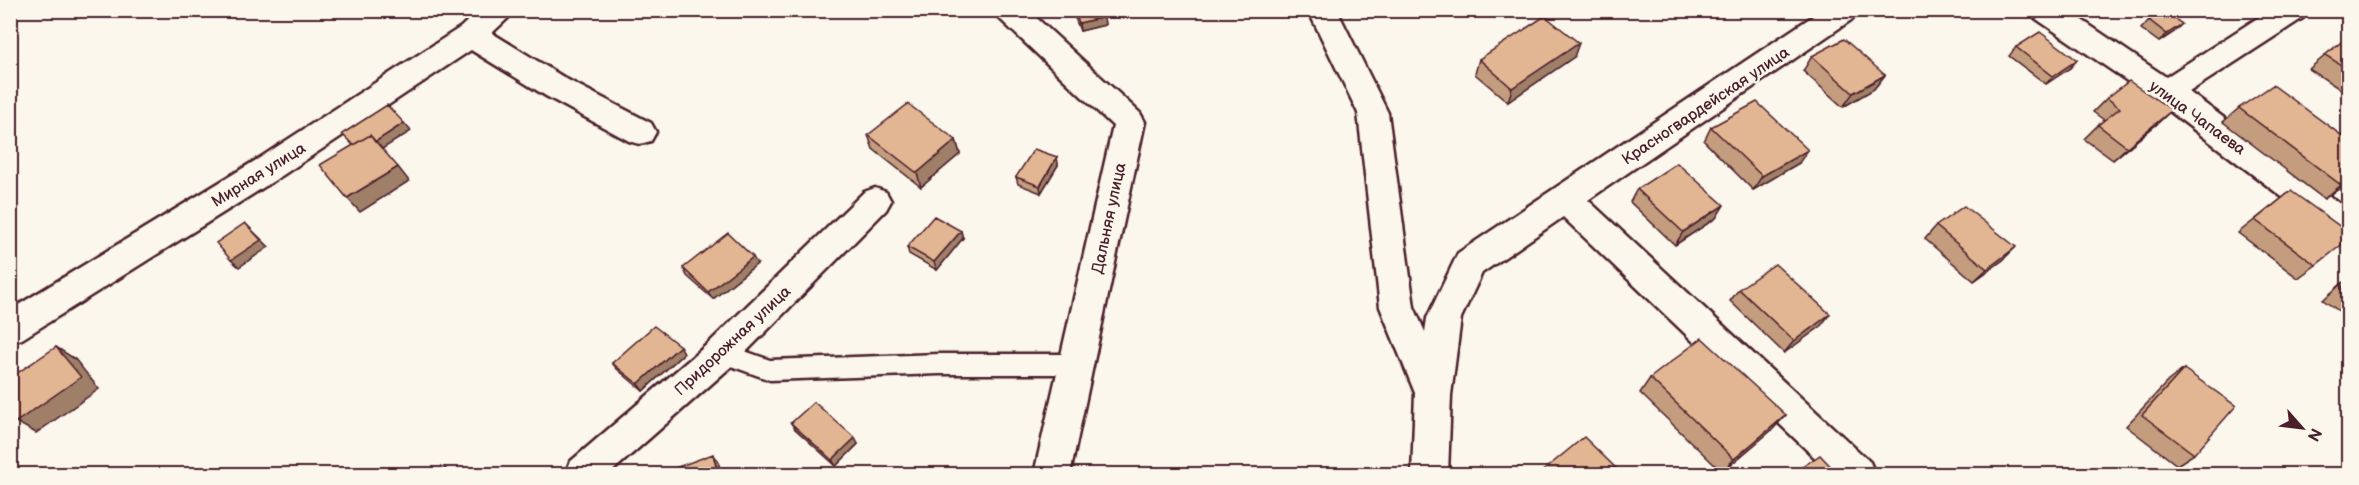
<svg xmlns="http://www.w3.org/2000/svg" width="2359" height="485" viewBox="0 0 2359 485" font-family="'Balsamiq Sans',sans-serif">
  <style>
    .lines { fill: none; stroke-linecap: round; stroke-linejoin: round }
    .lane-casing { stroke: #4a1f2b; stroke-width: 5 }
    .street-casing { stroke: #4a1f2b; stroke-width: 5 }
    .lane { fill: #fbf7ec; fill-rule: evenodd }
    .street { fill: #fbf7ec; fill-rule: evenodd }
    .wall { fill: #c39d7e; stroke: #4a1f2b; stroke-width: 1.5 }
    .shaded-wall { fill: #9f7f67; stroke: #4a1f2b; stroke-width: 1.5 }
    .building { fill: #e3b693; stroke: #4a1f2b; stroke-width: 1.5 }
    .labels { text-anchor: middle; stroke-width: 5; stroke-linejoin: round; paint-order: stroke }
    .street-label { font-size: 16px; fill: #4a1f2b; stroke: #fbf7ec }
  </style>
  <rect width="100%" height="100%" fill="#fbf7ec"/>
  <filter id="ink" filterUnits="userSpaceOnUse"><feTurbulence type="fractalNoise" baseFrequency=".0167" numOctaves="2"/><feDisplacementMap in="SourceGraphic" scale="12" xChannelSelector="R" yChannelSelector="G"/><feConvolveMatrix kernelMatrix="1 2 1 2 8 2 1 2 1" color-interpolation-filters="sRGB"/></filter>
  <g filter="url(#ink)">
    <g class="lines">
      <defs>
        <path id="lane" d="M722 343 770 360 939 354H1076L1084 357 1087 364 1084 371 1076 374H939L770 380 714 360 711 353 714 346Z"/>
        <path id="street" d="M479 10H512L508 18 492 33 568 80 651 123 656 132 651 141 640 144 629 141 546 96 471 50 280 177 22 339 10 343V310L258 159 461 27Z
          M995 10H1028L1140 113 1145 122 1070 474H1034L1113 126 999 18Z
          M1308 10H1337L1388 113 1414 307 1425 332 1427 318 1458 253 1822 10H1858L1854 18 1588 200 1870 462 1875 474H1832L1563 217 1482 273 1461 318 1451 395 1448 474H1412L1415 393 1380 307 1358 113Z
          M2031 10H2067L2166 77 2270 10H2307L2303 18 2189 92 2348 210V241L2336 238 2155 100 2035 18Z
          M875 188 886 192 891 201 886 210 734 364 609 474H565L570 462 710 342 864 192Z"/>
      </defs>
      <use href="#lane" class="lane-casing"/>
      <use href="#street" class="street-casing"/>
      <use href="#lane" class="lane"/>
      <use href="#street" class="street"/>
    </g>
    <path class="wall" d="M1072 10H1102L1105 25 1080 31Z
      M2149 20 2174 32 2159 42 2141 29Z
      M2349 36V95L2309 69Z
      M2016 47 2077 60 2070 68 2046 84 2009 56Z
      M1812 56 1885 75 1874 89 1843 107 1803 71Z
      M1574 57 1508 102 1475 74 1479 59Z
      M2107 98 2157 124 2113 160 2084 139 2098 125 2104 120 2093 112Z
      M2239 108 2349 141V182L2324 199 2223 122Z
      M1711 127 1799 163 1753 190 1704 141Z
      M868 135 956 140 960 154 921 187 873 149Z
      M1057 157 1058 165 1041 193 1018 184 1016 177Z
      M1637 189 1716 218 1675 245 1630 202Z
      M2291 191 2316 265 2298 278 2238 233Z
      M1936 226 2003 260 1974 281 1925 239Z
      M963 238 937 270 909 254 907 247Z
      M757 264 713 299 687 276 683 268Z
      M2349 277V318L2323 300Z
      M1739 289 1820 327 1784 353 1730 301Z
      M680 346 684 353 643 391 617 369 612 363Z
      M2184 369 2194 454 2177 465 2126 426 2168 381Z
      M1650 378 1786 415 1773 429 1722 472 1640 393Z
      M791 423 858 444 836 466 795 429Z"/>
    <path class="shaded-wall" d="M1104 17 1105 25 1080 31 1079 23Z
      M2182 24 2174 32 2159 42 2167 34Z
      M1579 43 1574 57 1508 102 1512 88Z
      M2077 60 2070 68 2046 84 2053 76Z
      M1885 75 1874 89 1843 107 1853 93Z
      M2172 110 2157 124 2113 160 2127 147Z
      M404 123 411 131 366 159 359 152Z
      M956 140 960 154 921 187 917 173Z
      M1808 150 1799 163 1753 190 1762 176Z
      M1057 157 1058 165 1041 193 1040 186Z
      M398 167 409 181 360 212 347 198Z
      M2349 180V182L2324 199 2341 185Z
      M1724 205 1716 218 1675 245 1683 232Z
      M245 223 269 247 239 267 231 260Z
      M961 231 963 238 937 270 934 262Z
      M2016 247 2003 260 1974 281 1987 269Z
      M753 257 757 264 713 299 708 292Z
      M1830 314 1820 327 1784 353 1794 341Z
      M680 346 684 353 643 391 638 384Z
      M56 347 75 359 99 389 36 433 16 422Z
      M1786 415 1773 429 1722 472 1734 459Z
      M855 438 858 444 836 466 832 460Z
      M713 454 718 460 721 474H718Z"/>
    <path class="building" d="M1074 10H1102L1104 17 1079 23Z
      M2164 11 2182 24 2167 34 2149 20Z
      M1545 16 1579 43 1512 88 1479 59Z
      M2040 32 2077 60 2053 76 2016 47Z
      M2349 36V70L2325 55Z
      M1844 39 1885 75 1853 93 1812 56Z
      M2129 81 2172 110 2127 147 2098 125 2120 108 2107 98Z
      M2273 85 2349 141V180L2341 185 2239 108Z
      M1757 102 1808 150 1762 176 1711 127Z
      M908 104 956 140 917 173 868 135Z
      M387 105 404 123 375 142 370 135 353 145 342 134Z
      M370 135 398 167 347 198 320 165Z
      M1034 149 1057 157 1040 186 1016 177Z
      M1677 163 1724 205 1683 232 1637 189Z
      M2291 191 2349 233V239L2316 265 2255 220Z
      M1964 206 2016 247 1987 269 1936 226Z
      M934 216 961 231 934 262 907 247Z
      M245 223 261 240 231 260 216 243Z
      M728 233 753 257 708 292 683 268Z
      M1775 264 1830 314 1794 341 1739 289Z
      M2349 281V292L2342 287Z
      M654 326 680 346 638 384 612 363Z
      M1702 338 1786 415 1734 459 1650 378Z
      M56 347 81 377 16 422 10 415V378Z
      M2184 369 2236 406 2194 454 2142 415Z
      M814 402 855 438 832 460 791 423Z
      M1584 437 1622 474H1539Z
      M713 454 718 474H676L675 468Z
      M1820 455 1838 474H1792Z
      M445 468 451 474H436Z"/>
  </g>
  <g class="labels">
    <g class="street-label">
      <text transform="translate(1705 105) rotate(-34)" y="6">Красногвардейская улица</text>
      <text transform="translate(2198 117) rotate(36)" y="6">улица Чапаева</text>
      <text transform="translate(258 174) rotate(-32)" y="6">Мирная улица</text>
      <text transform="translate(1108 218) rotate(-78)" y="6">Дальняя улица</text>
      <text transform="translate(732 340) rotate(-43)" y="6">Придорожная улица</text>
    </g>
  </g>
  <rect width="2359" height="485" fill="none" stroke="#fbf7ec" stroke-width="36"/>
  <rect x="18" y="18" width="2323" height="449" fill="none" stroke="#4a1f2b" stroke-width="2" filter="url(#ink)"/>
  <g transform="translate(2302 428) rotate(118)" stroke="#fbf7ec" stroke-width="4.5" paint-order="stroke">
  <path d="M0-4.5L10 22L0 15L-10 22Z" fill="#4a1f2b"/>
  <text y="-9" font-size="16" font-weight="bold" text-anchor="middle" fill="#4a1f2b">N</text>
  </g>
</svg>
